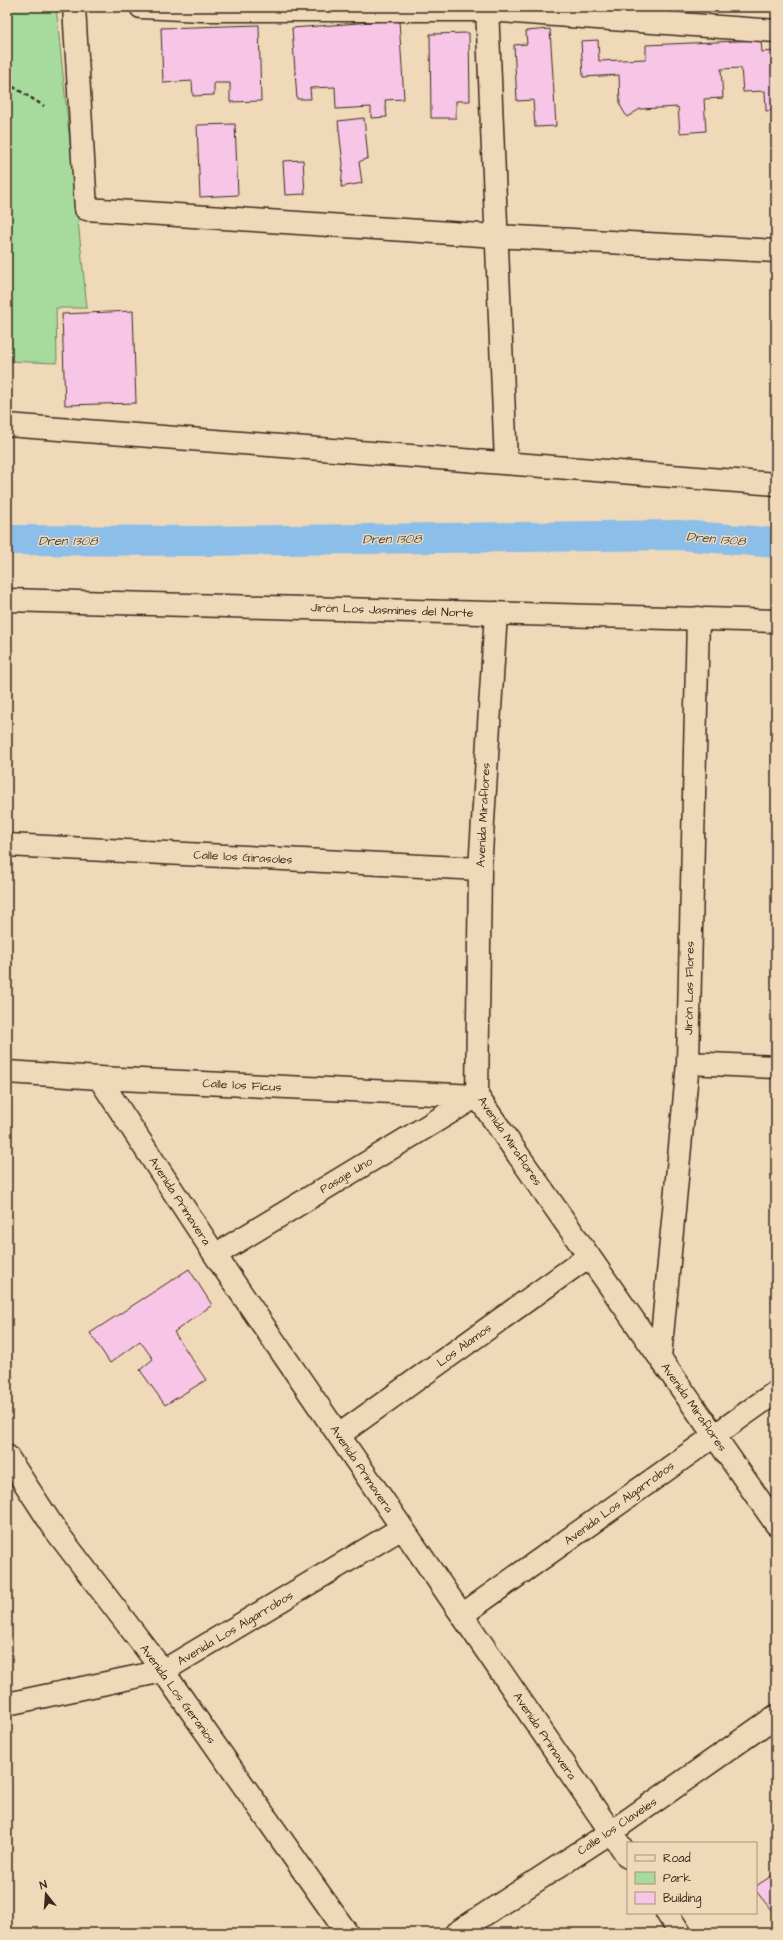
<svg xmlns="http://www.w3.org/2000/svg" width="783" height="1940" viewBox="0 0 783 1940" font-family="'Architects Daughter',sans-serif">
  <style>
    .green { fill: #a7db9d; stroke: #71825e }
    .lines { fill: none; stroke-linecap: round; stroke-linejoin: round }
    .canal { stroke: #8bbee8; stroke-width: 30 }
    .building { fill: #f7c6e6; stroke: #3b2a1e }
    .street-casing { stroke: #3b2a1e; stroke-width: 25 }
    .secondary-casing { stroke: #3b2a1e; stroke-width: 25 }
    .path { stroke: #3b2a1e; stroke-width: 2.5; stroke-dasharray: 4 3; stroke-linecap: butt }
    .street { stroke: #efd9b8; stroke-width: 22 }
    .secondary { stroke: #efd9b8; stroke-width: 22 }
    .labels { text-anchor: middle; stroke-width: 3; stroke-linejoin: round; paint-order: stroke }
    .street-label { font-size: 12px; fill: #3b2a1e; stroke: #efd9b8 }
    .water-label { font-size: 13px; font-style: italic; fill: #4b4846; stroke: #efd9b8 }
  </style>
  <rect width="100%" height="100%" fill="#efd9b8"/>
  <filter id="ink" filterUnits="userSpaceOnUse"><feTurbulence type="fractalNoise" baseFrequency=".025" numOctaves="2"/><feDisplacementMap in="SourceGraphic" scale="8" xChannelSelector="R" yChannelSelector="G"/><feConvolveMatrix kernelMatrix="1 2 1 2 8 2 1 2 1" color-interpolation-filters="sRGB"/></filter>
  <g filter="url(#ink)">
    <path class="green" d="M7 7H56L87 308H56L57 363 7 361Z"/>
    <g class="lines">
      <path class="canal" d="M7 540 200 541 679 535 776 543"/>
    </g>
    <path class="building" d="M399 20 404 99 385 100 387 117 371 118V107L336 109 335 87 310 88 311 99H297L292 28Z
      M259 25 261 101 230 102V83H214V95L193 96 192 81 163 83 161 28Z
      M550 29 556 126 535 127 533 100 517 101 514 45 527 44 526 31Z
      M469 33 470 101H456V118H431L430 34Z
      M598 40 599 61 646 59V45L761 40 762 52 776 51V110L766 111 765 91 743 92 741 68 721 69 723 98 704 99 706 131 680 133 678 107 640 109 627 117 620 105 619 75 583 77 581 41Z
      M364 118 368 158 359 162 362 183 341 187 343 164 338 121Z
      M235 124 238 195 200 197 197 125Z
      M303 160 305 194 285 195 283 161Z
      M133 311 136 403 65 405 62 314Z
      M189 1269 212 1305 174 1332 206 1380 165 1405 140 1370 153 1359 140 1341 110 1363 90 1333Z
      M776 1873V1916L756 1891V1886Z"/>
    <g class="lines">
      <defs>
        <path id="street" d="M74 7 86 209 496 236 776 251
          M141 7 201 10H487L776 31
          M487 7 506 463
          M496 613 480 869 477 1096 776 1524
          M7 845 480 869
          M688 1063 776 1067
          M7 1072 99 1078 477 1096
          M99 1078 215 1255 628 1857
          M215 1255 477 1096
          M660 1357 688 1063 698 618
          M339 1435 589 1256
          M462 1615 776 1392
          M7 1704 163 1671 402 1528
          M667 1913 680 1933
          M456 1933 611 1832 776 1716"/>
        <path id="secondary" d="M7 425 776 484
          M7 600 776 621
          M7 1456 56 1531 163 1671 347 1933"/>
      </defs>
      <use href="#street" class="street-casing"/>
      <use href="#secondary" class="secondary-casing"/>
      <path class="path" d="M7 83 44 106"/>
      <use href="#street" class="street"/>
      <use href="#secondary" class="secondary"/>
    </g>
  </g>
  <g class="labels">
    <g class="street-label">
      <text transform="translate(392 610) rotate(2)" y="4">Jirón Los Jasmines del Norte</text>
      <text transform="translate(483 815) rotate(-87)" y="4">Avenida Miraflores</text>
      <text transform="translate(243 857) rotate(3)" y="4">Calle los Girasoles</text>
      <text transform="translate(689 988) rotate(-89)" y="4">Jirón Las Flores</text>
      <text transform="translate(242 1085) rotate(3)" y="4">Calle los Ficus</text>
      <text transform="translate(510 1141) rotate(56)" y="4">Avenida Miraflores</text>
      <text transform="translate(346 1175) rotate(-31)" y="4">Pasaje Uno</text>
      <text transform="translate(180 1201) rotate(57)" y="4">Avenida Primavera</text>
      <text transform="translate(464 1345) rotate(-36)" y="4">Los Alamos</text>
      <text transform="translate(694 1407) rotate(55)" y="4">Avenida Miraflores</text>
      <text transform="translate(362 1469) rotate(56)" y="4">Avenida Primavera</text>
      <text transform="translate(619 1503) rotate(-36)" y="4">Avenida Los Algarrobos</text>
      <text transform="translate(235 1628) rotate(-31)" y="4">Avenida Los Algarrobos</text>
      <text transform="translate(178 1694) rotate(54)" y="4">Avenida Los Geranios</text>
      <text transform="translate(545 1736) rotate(56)" y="4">Avenida Primavera</text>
      <text transform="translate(617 1826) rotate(-34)" y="4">Calle los Claveles</text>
    </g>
    <g class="water-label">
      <text transform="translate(392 538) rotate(-1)" y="5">Dren 1308</text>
      <text transform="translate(716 538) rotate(5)" y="5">Dren 1308</text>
      <text x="68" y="545">Dren 1308</text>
    </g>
  </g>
  <rect width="783" height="1940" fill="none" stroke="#efd9b8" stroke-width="24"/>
  <rect x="12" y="12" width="759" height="1916" fill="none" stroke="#3b2a1e" stroke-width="1.5" filter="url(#ink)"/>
  <rect x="627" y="1842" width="130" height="72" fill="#efd9b8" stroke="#a7937a"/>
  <rect x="635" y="1855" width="20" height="6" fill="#efd9b8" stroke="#a7937a"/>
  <text x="663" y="1862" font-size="12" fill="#3b2a1e">Road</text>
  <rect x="635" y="1872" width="20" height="12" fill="#a7db9d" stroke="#a7937a"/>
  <text x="663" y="1882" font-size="12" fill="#3b2a1e">Park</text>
  <rect x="635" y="1892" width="20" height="12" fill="#f7c6e6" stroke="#a7937a"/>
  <text x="663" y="1902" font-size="12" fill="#3b2a1e">Building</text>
  <g transform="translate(46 1894) rotate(343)" stroke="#efd9b8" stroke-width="3" paint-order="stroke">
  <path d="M0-3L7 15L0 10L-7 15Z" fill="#3b2a1e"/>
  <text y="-6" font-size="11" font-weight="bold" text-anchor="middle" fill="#3b2a1e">N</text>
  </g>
</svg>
